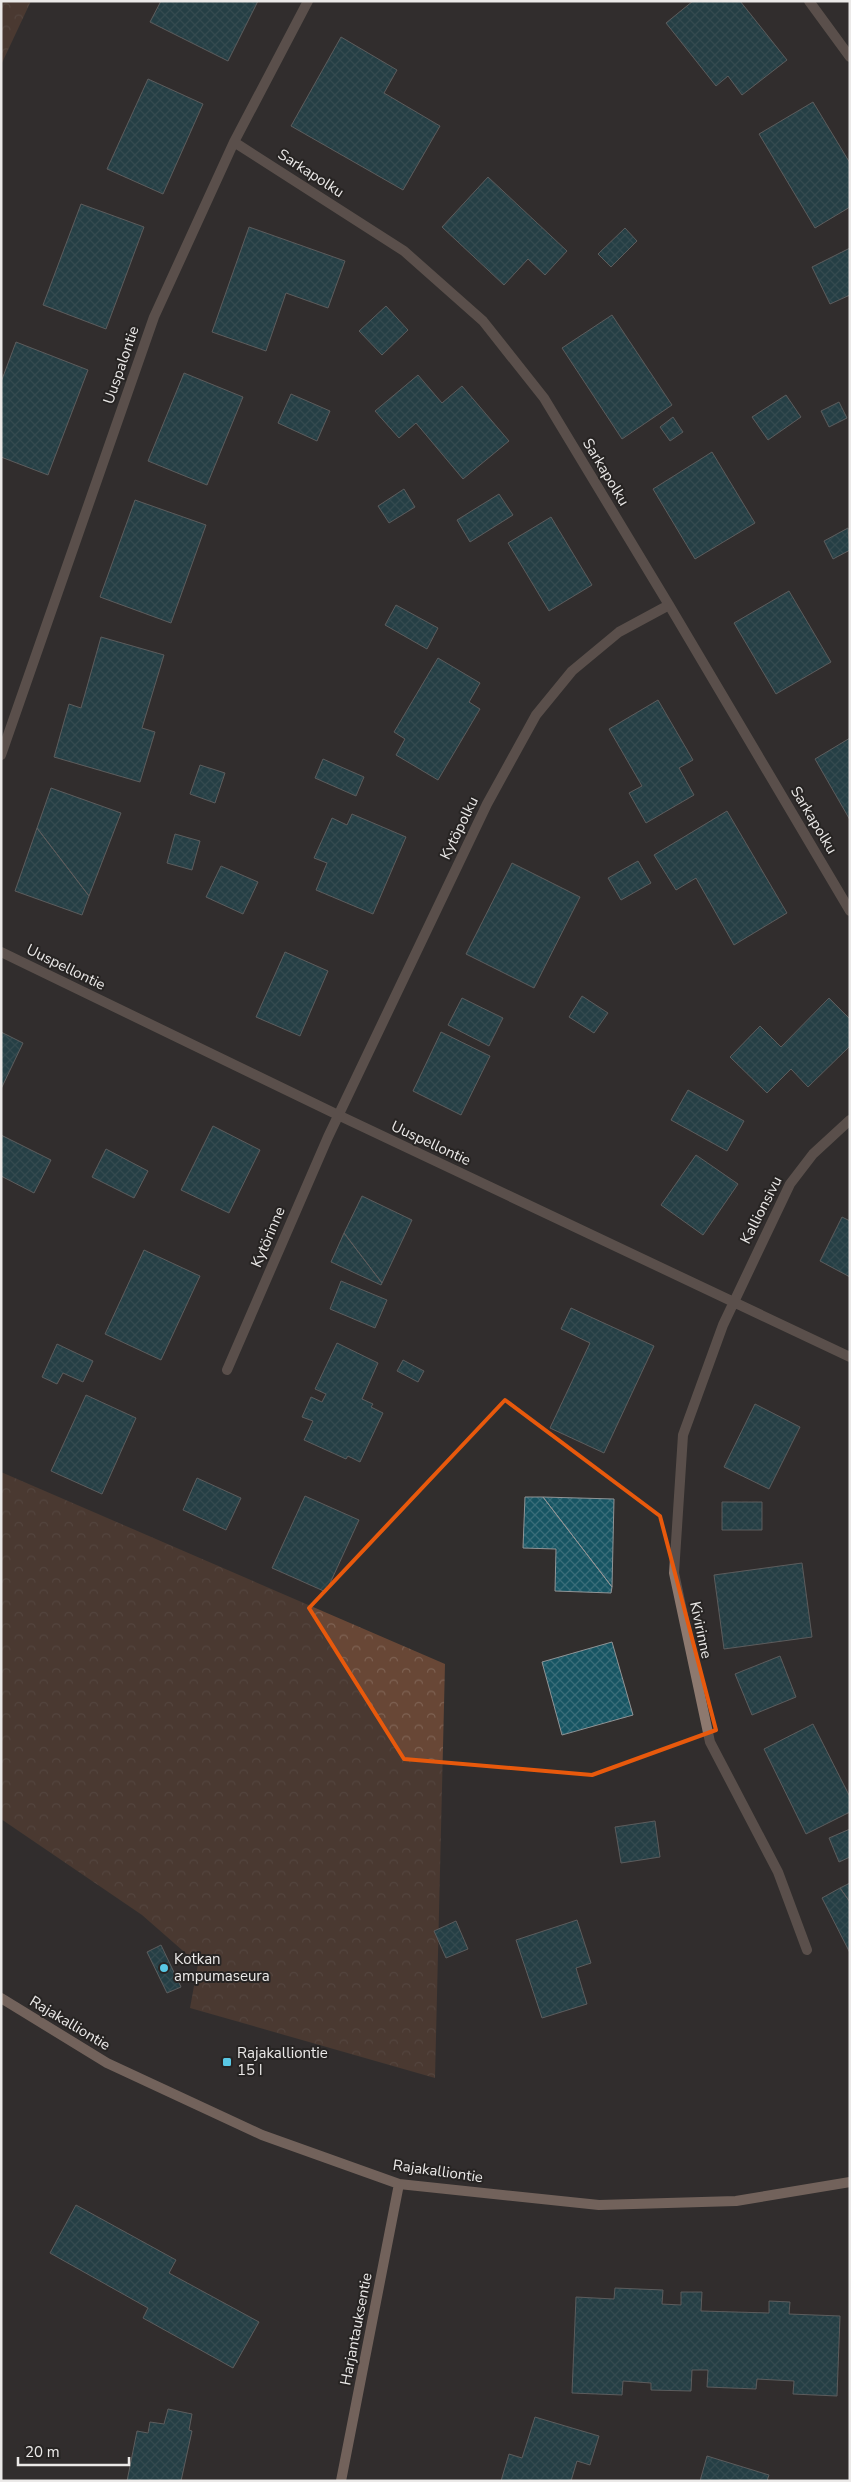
<svg xmlns="http://www.w3.org/2000/svg" width="851" height="2482" viewBox="0 0 851 2482" font-family="'Nunito Sans',sans-serif">
  <style>
    .forest { fill: url(#forest-crowns) }
    .building { fill: url(#building-cross-hatch); stroke: #909496 }
    .lines { fill: none; stroke-linecap: round; stroke-linejoin: round }
    .street { stroke: #8d796f; stroke-width: 10 }
    .secondary { stroke: #c2a293; stroke-width: 10 }
    .marked { fill: none; stroke: #e8590c; stroke-width: 4; stroke-linejoin: round }
    .poi-dot { fill: #59c8e5; stroke: #272423; stroke-width: 2 }
    .labels { text-anchor: middle; stroke-width: 4; stroke-linejoin: round; paint-order: stroke }
    .street-label { font-size: 15px; fill: #ebe9e8; stroke: #272423 }
    .poi-label { font-size: 15px; fill: #ebe9e8; stroke: #272423; text-anchor: start }
  </style>
  <defs>
    <pattern id="forest-crowns" width="20" height="18" patternUnits="userSpaceOnUse" patternTransform="scale(1.25)"><rect width="20" height="18" fill="#684736"/><path d="M2 6a3 3 0 1 1 6 0M12 15a3 3 0 1 1 6 0" fill="none" stroke="#7e6253"/></pattern>
    <pattern id="building-cross-hatch" width="8" height="8" patternUnits="userSpaceOnUse" patternTransform="scale(1.25)"><rect width="8" height="8" fill="#175563"/><path d="M0 0l8 8M0 8l8-8" fill="none" stroke="#396d79"/></pattern>
  </defs>
  <rect width="100%" height="100%" fill="#312e2d"/>
  <path class="forest" d="M1 1H31L1 65Z
    M1 1472 445 1664 435 2078 190 2008 198 1964 142 1915 1 1819Z"/>
  <path class="building" d="M161 1H258L228 61 150 22Z
    M693 1H740L787 60 742 95 728 76 716 86 666 23Z
    M341 37 397 70 384 93 440 126 403 190 291 126Z
    M148 79 203 104 163 194 107 169Z
    M813 102 850 163V207L815 228 759 134Z
    M488 177 567 251 545 275 528 259 504 285 442 227Z
    M81 204 144 227 106 329 43 305Z
    M249 227 345 261 328 308 286 293 266 351 212 332Z
    M625 228 637 241 611 267 598 254Z
    M850 248V295L830 304 812 267Z
    M386 306 408 330 382 355 359 331Z
    M612 315 672 405 622 439 562 348Z
    M16 342 88 370 48 475 1 457V382Z
    M184 373 243 397 207 485 148 461Z
    M418 375 442 403 462 386 509 441 463 479 416 423 399 438 375 411Z
    M291 394 330 411 317 441 278 423Z
    M786 395 801 417 768 440 752 417Z
    M839 402 847 418 829 427 821 411Z
    M673 417 683 432 670 441 660 427Z
    M712 452 755 523 695 559 653 489Z
    M404 489 415 507 389 523 378 506Z
    M499 494 513 515 470 542 457 520Z
    M135 500 206 525 171 623 100 597Z
    M551 517 592 585 549 611 508 543Z
    M848 528 850 550 833 559 824 541Z
    M789 591 831 662 776 694 734 623Z
    M396 605 438 628 427 649 385 625Z
    M101 637 164 655 142 728 155 732 140 782 54 757 69 704 81 708Z
    M438 658 480 683 469 702 480 709 438 780 396 755 405 739 394 732Z
    M658 700 693 760 679 768 694 795 646 823 629 793 642 786 609 729Z
    M850 738V820L815 759Z
    M323 759 364 777 356 796 315 778Z
    M200 765 225 773 215 803 190 794Z
    M51 788 121 813 89 896 37 828Z
    M727 811 787 913 734 945 696 878 676 890 654 855Z
    M352 814 406 837 373 914 316 890 327 863 314 858 332 818 347 825Z
    M37 828 89 896 82 915 15 891Z
    M175 834 200 841 192 870 167 863Z
    M638 861 651 883 621 900 608 878Z
    M512 863 580 897 534 988 466 954Z
    M221 866 258 882 243 914 206 897Z
    M285 952 328 971 300 1036 256 1017Z
    M582 996 608 1013 594 1033 569 1017Z
    M462 998 503 1018 489 1046 448 1025Z
    M829 998 850 1019V1046L808 1087 791 1069 767 1093 730 1057 760 1026 781 1047Z
    M1 1032 23 1043 1 1089Z
    M441 1032 490 1056 461 1115 413 1091Z
    M688 1090 744 1121 727 1151 671 1120Z
    M213 1126 260 1150 229 1213 181 1190Z
    M1 1135 51 1160 34 1193 1 1176Z
    M106 1149 148 1171 134 1198 92 1177Z
    M696 1155 738 1184 703 1235 661 1205Z
    M362 1196 412 1220 382 1283 344 1233Z
    M842 1217 850 1221V1277L820 1261Z
    M344 1233 382 1283 381 1285 331 1262Z
    M144 1250 200 1276 161 1360 105 1334Z
    M341 1281 387 1300 375 1328 330 1309Z
    M571 1308 654 1346 604 1453 550 1428 590 1343 561 1329Z
    M337 1343 378 1363 362 1399 373 1404 371 1407 383 1413 360 1462 348 1456 346 1459 304 1440 313 1421 302 1417 311 1397 322 1402 326 1394 315 1389Z
    M57 1344 93 1361 83 1382 63 1373 57 1384 42 1377Z
    M403 1360 424 1371 418 1382 397 1371Z
    M86 1395 136 1418 102 1494 51 1471Z
    M755 1404 800 1427 769 1489 724 1467Z
    M197 1478 241 1498 226 1530 183 1510Z
    M305 1496 359 1520 326 1592 272 1568Z
    M525 1497H543L612 1587 611 1593 555 1591 556 1549 523 1548Z
    M543 1497 614 1499 612 1587Z
    M722 1502H762V1530H722Z
    M802 1563 812 1637 724 1649 714 1575Z
    M612 1642 633 1715 562 1735 542 1662Z
    M780 1656 796 1697 752 1715 735 1674Z
    M813 1724 850 1797V1812L806 1834 764 1749Z
    M655 1821 660 1857 621 1863 615 1827Z
    M850 1829V1857L839 1862 829 1838Z
    M850 1883V1902L840 1888Z
    M840 1888 850 1902V1953L822 1898Z
    M577 1920 591 1963 576 1968 587 2004 542 2018 516 1940Z
    M456 1921 468 1949 446 1958 434 1931Z
    M161 1945 181 1987 167 1993 147 1952Z
    M76 2205 176 2260 169 2273 259 2322 233 2368 143 2318 148 2308 50 2253Z
    M615 2288 663 2290 662 2304 681 2305V2292H702L701 2311 769 2313V2301L790 2302 789 2314 840 2316 837 2396 793 2394 794 2381 757 2379 756 2389 707 2387 708 2370H692L691 2391 651 2390V2383L623 2381 622 2395 572 2393 576 2297 614 2299Z
    M168 2409 192 2414 189 2430 192 2431 181 2481H127L137 2431 148 2433 150 2422 164 2424Z
    M535 2417 599 2436 590 2465 577 2461 571 2481H501L509 2454 522 2458Z
    M707 2456 769 2475 767 2481H700Z"/>
  <g class="lines">
    <path class="street" d="M809 1 850 57
      M234 142 404 251 483 321 544 398 669 605 850 911
      M1 755 154 317 234 142 308 1
      M1 952 338 1115 850 1357
      M227 1370 328 1137 487 804 536 715 572 671 619 632 669 605
      M807 1950 778 1872 710 1742 674 1573 683 1435 723 1325 790 1184 813 1154 850 1120"/>
    <path class="secondary" d="M1 1998 107 2063 262 2135 399 2184 599 2205 736 2201 850 2182
      M341 2481 399 2184"/>
  </g>
  <path d="M0 0H851V2482H0ZM505 1400 660 1516 716 1730 592 1775 404 1759 309 1608Z" fill="#312e2d" fill-opacity=".55" fill-rule="evenodd"/>
  <path class="marked" d="M505 1400 660 1516 716 1730 592 1775 404 1759 309 1608Z"/>
  <g class="poi-dot">
    <circle cx="164" cy="1968" r="5"/>
    <rect x="222" y="2057" width="10" height="10" rx="2.5"/>
  </g>
  <g class="labels">
    <g class="street-label">
      <text transform="translate(311 173) rotate(33)" y="5">Sarkapolku</text>
      <text transform="translate(121 365) rotate(-71)" y="5">Uuspalontie</text>
      <text transform="translate(606 472) rotate(59)" y="5">Sarkapolku</text>
      <text transform="translate(814 820) rotate(59)" y="5">Sarkapolku</text>
      <text transform="translate(459 828) rotate(-64)" y="5">Kytöpolku</text>
      <text transform="translate(66 967) rotate(26)" y="5">Uuspellontie</text>
      <text transform="translate(431 1143) rotate(25)" y="5">Uuspellontie</text>
      <text transform="translate(761 1210) rotate(-63)" y="5">Kallionsivu</text>
      <text transform="translate(268 1237) rotate(-67)" y="5">Kytörinne</text>
      <text transform="translate(701 1630) rotate(78)" y="5">Kivirinne</text>
      <text transform="translate(70 2023) rotate(31)" y="5">Rajakalliontie</text>
      <text transform="translate(438 2171) rotate(8)" y="5">Rajakalliontie</text>
      <text transform="translate(356 2329) rotate(-79)" y="5">Harjantauksentie</text>
    </g>
    <g class="poi-label">
      <text x="174" y="1964">Kotkan<tspan x="174" dy="17">ampumaseura</tspan></text>
      <text x="237" y="2058">Rajakalliontie<tspan x="237" dy="17">15 I</tspan></text>
    </g>
  </g>
  <rect width="851" height="2482" fill="none" stroke="#ebe9e8" stroke-width="5"/>
  <path d="M18 2457v8h111v-8" fill="none" stroke="#ebe9e8" stroke-width="2.5"/>
  <text x="25" y="2457" font-size="15" fill="#ebe9e8" stroke="#272423" stroke-width="4" paint-order="stroke">20 m</text>
</svg>
